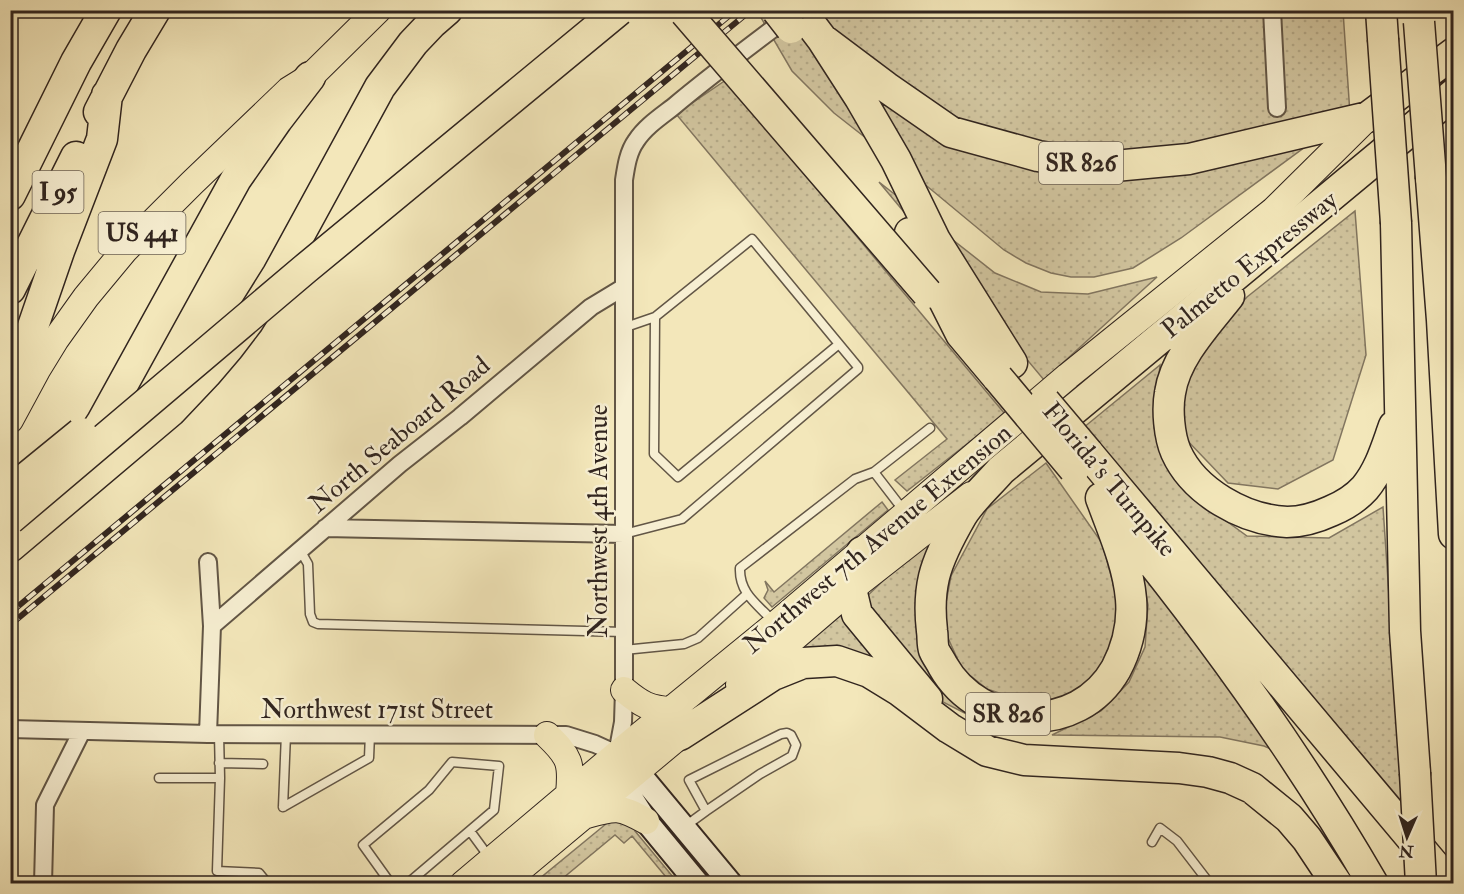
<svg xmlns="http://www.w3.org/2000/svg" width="1464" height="894" viewBox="0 0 1464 894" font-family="'IM FELL Double Pica',serif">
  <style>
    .grass { fill: url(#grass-dots); stroke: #827660; stroke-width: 1.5 }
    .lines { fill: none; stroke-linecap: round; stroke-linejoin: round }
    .lane-casing { stroke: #625646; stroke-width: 11 }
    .street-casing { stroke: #625646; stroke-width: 20 }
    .secondary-casing { stroke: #31251f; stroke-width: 26 }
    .primary-casing { stroke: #31251f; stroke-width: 28 }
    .highway-casing { stroke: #31251f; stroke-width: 33 }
    .lane { stroke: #f7efd2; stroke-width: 8 }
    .street { stroke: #f7efd2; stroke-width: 16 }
    .secondary { stroke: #f7efd2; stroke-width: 22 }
    .primary { stroke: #f3e7ba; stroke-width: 26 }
    .highway { stroke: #f3e7ba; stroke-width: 30 }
    .rail-casing { stroke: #31251f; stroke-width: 6 }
    .rail { stroke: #f7efd2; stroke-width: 4; stroke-dasharray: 11; stroke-linecap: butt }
    .highway-bridge-casing { stroke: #31251f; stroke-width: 33; stroke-linecap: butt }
    .highway-bridge { stroke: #f3e7ba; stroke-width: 30 }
    .labels { text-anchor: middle; stroke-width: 5; stroke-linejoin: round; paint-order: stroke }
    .shield { fill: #f7efd2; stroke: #6c6255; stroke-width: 1.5 }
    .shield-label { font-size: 24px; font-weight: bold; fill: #31251f }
    .street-label { font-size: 26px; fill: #31251f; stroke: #f7efd2 }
  </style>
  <defs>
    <pattern id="grass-dots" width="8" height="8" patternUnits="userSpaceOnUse" patternTransform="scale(1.5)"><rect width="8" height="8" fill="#d2c6a0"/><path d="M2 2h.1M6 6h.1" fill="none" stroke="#b5aa89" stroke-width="1.8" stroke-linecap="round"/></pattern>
  </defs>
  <rect width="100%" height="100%" fill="#f3e7ba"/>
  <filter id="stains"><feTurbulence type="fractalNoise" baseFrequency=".00333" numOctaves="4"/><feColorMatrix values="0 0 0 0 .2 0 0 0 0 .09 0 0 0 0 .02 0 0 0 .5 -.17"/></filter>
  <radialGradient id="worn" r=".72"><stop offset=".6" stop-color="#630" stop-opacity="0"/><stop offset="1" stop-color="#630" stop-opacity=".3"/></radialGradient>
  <path class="grass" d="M767 10 1343 11 1350 114 1181 238 1133 268 1094 277H1071L1051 273 1026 263 1004 250 922 182 834 113 792 71 760 16Z
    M726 80 1005 414 907 491 895 480 947 439 676 114Z
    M879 182 995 273 1041 292 1088 294 1157 277 1044 380Z
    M1355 211 1366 355 1333 460 1278 489 1228 483 1182 435 1181 367 1247 297Z
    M1160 365 1154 428 1188 493 1247 536 1329 538 1383 507 1403 803 1083 428Z
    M1046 463 1102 543 1120 608 1110 656 1078 692 1055 701 1026 702 987 689 962 669 948 638 945 608 951 576 987 509Z
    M882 502 888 510 772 607 764 598 768 590 765 581 774 592Z
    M944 522 921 581 954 700 992 727 937 699 861 602Z
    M1141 568 1310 766 1264 746 1220 737 1052 735 1101 711 1129 682 1145 647 1148 605Z
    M843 613 904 684 795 650Z
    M612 819 638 828 635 831 678 883H671L632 836 624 843 615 835 557 883 533 884Z"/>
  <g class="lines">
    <defs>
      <path id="lane" d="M623 328 655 317
        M874 472 904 511
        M624 534 682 519 858 369V367L752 239 655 317 654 454 678 477 839 344
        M300 550 308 564 310 614 313 622 318 624 624 632
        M773 621C757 604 739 593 740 568L855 479 874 472 930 428
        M624 650 684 644 698 638 747 594
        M219 763 263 764
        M159 778H220L219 734
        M220 778 217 871 259 873 268 884
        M283 807 369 758 370 734
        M283 807 286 734
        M684 827 706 811 689 780 781 734 787 733 791 735 796 745 792 756 760 774 706 811
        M470 831 489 857
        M1152 842 1160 828 1177 841 1210 884
        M391 884 363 845 429 790 452 762 499 766 494 810 407 884"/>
      <path id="street" d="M1272 10 1277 108
        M325 528 624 534
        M208 562 212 626 208 734
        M212 626 400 464 460 417 591 307 624 287
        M10 729 208 734 566 735 595 744 617 754 623 722 624 690V180C626 167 628 152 636 141 645 127 660 117 673 107 711 75 750 46 790 16
        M43 884 45 805 82 731"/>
      <path id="secondary" d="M625 761 637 771 731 884
        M619 767 622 783 646 821 698 884"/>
      <path id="primary" d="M10 420 37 370 56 339 86 297 125 250 192 183 289 90 310 77 378 10
        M739 685 851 589 971 495
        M624 690C641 704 649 709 671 710
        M547 735C570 757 572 763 569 794
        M587 815C616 807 619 806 646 821
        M463 884 617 754 776 624 1068 376 1274 210 1368 117
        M502 884 696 722"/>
      <path id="highway" d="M800 10 822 39 860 98 896 160 935 240 1012 363
        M1381 10 1383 39
        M822 39 886 87 951 132 1038 156 1104 167 1189 159 1368 117 1454 53
        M99 112 131 50 155 10
        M1431 178 1442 320 1454 534
        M10 195 76 62 106 10
        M1396 223 1405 631 1415 773
        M910 233 961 334 998 378
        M10 289 76 157
        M1229 296C1207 324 1175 357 1170 393 1167 409 1169 436 1176 452 1194 492 1244 520 1287 522 1301 522 1318 517 1331 511 1343 506 1356 498 1365 488 1380 470 1386 448 1394 426
        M10 393 59 251 102 139 107 95
        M1088 453 1450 884
        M81 454 102 422 236 179 277 120 310 77
        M1101 498C1113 531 1128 564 1131 599 1133 623 1127 648 1116 669 1078 736 980 731 943 666 940 660 936 655 934 650 932 644 933 637 932 631 930 614 930 594 934 577 939 556 951 534 962 515 972 499 989 484 1001 470L1454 94
        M1123 526C1215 639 1300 758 1373 884
        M10 547 171 411 206 374 229 347 248 322 278 274 380 87 413 43 432 23 447 10
        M862 552 851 589 857 614 927 699
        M680 735 773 675 803 663 837 661 869 672 900 691 949 728 987 751 1024 760 1179 768 1208 772 1230 778 1252 788 1289 818 1307 839 1337 884"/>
    </defs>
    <use href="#lane" class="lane-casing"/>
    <use href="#street" class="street-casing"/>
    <use href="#secondary" class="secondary-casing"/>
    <use href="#primary" class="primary-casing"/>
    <use href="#highway" class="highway-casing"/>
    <use href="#lane" class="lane"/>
    <use href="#street" class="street"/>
    <use href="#secondary" class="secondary"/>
    <use href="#primary" class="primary"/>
    <use href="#highway" class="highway"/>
    <defs>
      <path id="rail" d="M10 613 736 10
        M10 625 751 10"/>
    </defs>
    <use href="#rail" class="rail-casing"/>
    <use href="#rail" class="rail"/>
    <defs>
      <path id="highway-bridge" d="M777 10 791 28
        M685 12 927 293
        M1419 22 1431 178
        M1383 39 1396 223
        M998 378 1074 469
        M1045 402 1088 453
        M10 491 81 433
        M10 519 305 269 619 10
        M1415 773 1421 884"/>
    </defs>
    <use href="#highway-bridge" class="highway-bridge-casing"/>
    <use href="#highway-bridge" class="highway-bridge"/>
  </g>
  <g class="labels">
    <g class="shield">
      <rect x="1039" y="142" width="84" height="42" rx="4.5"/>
      <rect x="32.5" y="171" width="51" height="42" rx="4.5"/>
      <rect x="98.5" y="212" width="87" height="42" rx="4.5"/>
      <rect x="966" y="693" width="84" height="42" rx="4.5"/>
    </g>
    <g class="shield-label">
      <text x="1081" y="171">SR 826</text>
      <text x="58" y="200">I 95</text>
      <text x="142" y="241">US 441</text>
      <text x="1008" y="722">SR 826</text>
    </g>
    <g class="street-label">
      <text transform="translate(1249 264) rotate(-39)" y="9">Palmetto Expressway</text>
      <text transform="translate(399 434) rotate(-40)" y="9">North Seaboard Road</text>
      <text transform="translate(1110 479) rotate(50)" y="9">Florida's Turnpike</text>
      <text transform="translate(598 521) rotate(-90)" y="9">Northwest 4th Avenue</text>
      <text transform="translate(877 538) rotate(-40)" y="9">Northwest 7th Avenue Extension</text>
      <text x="377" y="718">Northwest 171st Street</text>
    </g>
  </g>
  <rect width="1464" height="894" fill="none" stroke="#f3e7ba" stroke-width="36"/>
  <rect x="12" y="12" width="1440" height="870" fill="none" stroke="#31251f" stroke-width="3"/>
  <rect x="18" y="18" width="1428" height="858" fill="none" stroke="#31251f" stroke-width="1.5"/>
  <g transform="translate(1407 837) rotate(183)" stroke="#f7efd2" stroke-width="4.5" paint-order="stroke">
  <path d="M0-4.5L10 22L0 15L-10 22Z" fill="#31251f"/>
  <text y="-9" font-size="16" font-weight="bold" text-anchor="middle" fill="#31251f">N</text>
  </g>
  <rect width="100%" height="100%" filter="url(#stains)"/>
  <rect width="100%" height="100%" fill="url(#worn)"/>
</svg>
